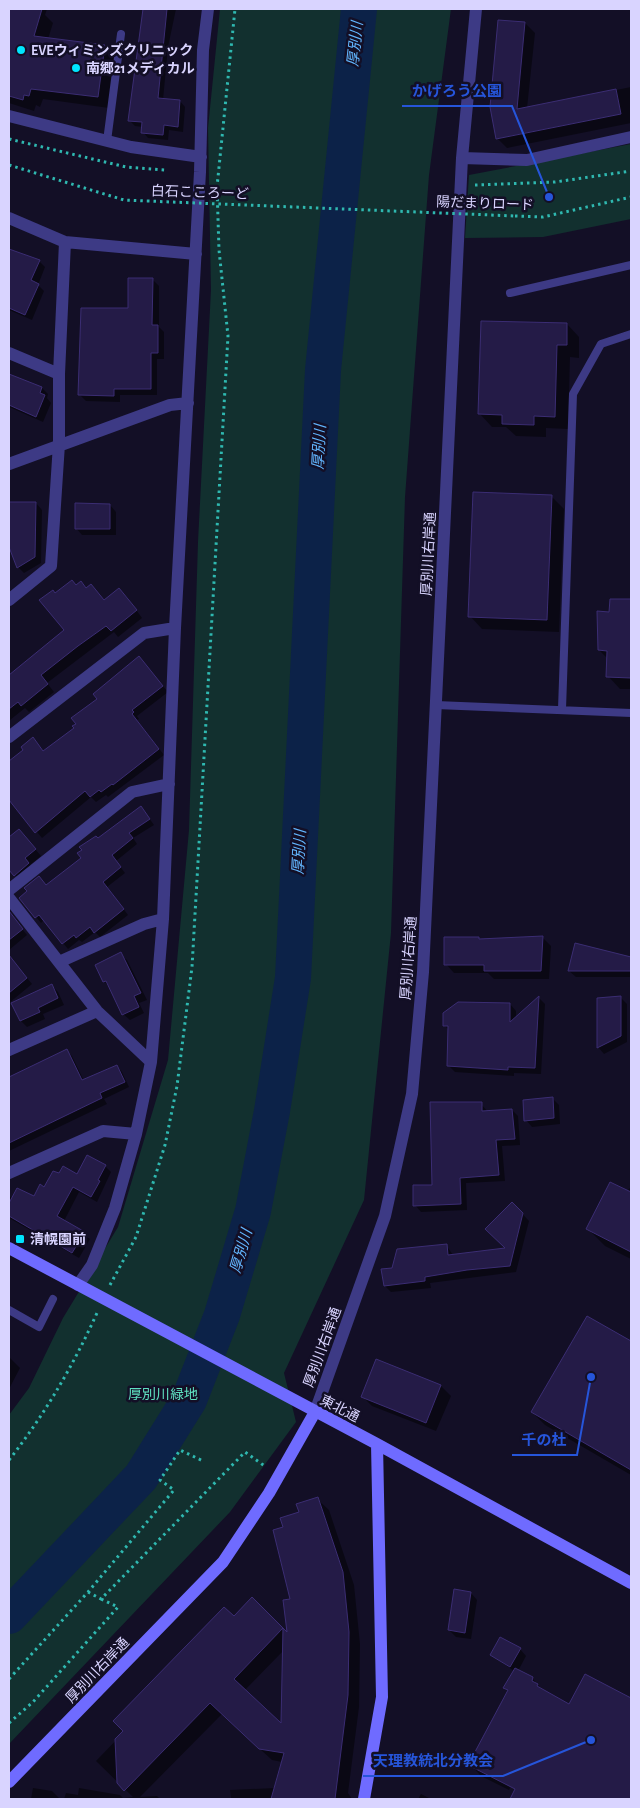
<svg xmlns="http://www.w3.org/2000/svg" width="640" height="1808" viewBox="0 0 640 1808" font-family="'Alegreya Sans','Noto Sans JP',sans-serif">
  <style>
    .green { fill: #12302f }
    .shadow { fill: #0007; fill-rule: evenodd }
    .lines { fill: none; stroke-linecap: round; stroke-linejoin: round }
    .river { stroke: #0c2248; stroke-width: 36 }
    .building { fill: #241b47; stroke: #3b2d73 }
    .path { stroke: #2fb8b0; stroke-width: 3; stroke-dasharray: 2.5 4; stroke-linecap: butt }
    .lane { stroke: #3d3a85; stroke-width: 8 }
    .street { stroke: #3d3a85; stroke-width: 12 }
    .secondary { stroke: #6f6bff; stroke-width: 12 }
    .path-bridge { stroke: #2fb8b0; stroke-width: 3; stroke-dasharray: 2.5 4; stroke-linecap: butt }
    .poi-dot { fill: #00e5ff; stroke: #130f26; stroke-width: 2 }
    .labels { text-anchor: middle; stroke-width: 5; stroke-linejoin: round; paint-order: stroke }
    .poi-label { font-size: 14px; font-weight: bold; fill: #d9d4ff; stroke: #130f26; text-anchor: start }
    .street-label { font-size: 14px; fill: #d9d4ff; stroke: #130f26 }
    .park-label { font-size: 14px; fill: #5fe0c0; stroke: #130f26 }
    .water-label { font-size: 15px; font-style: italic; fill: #62b6ff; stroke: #130f26 }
    .leader { fill: none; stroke: #2655da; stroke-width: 2 }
    .callout-dot { fill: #2655da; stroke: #130f26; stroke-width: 2 }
    .callout-label { font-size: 15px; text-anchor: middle; font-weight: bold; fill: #2655da; stroke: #130f26; stroke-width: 5; stroke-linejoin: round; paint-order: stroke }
  </style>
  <rect width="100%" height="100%" fill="#130f26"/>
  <path class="green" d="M220 9H451L429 175 405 497 391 933 364 1200 284 1373 296 1422 230 1512 9 1744V1415L29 1388 63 1318 118 1227 168 1060 189 830 198 542 211 290 208 128Z
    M631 144V219L543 237 465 238 469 175Z"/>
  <path class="shadow" d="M9 9H47L45 15 53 23 48 39 105 47 116 58 109 108 43 99 40 107 36 105 34 111 9 103Z
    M144 9H176L168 47 163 100 180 101 185 107 183 132 169 130 168 140 148 138 143 132V127L135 126 129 120Z
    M525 23 535 33 527 108 631 87V123L507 148 497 138Z
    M9 249 39 261 45 267 38 285 44 291 32 320 9 310Z
    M152 279 159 286V327L164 332V359H157V395H120V402L86 401 80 395 129 310Z
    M567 324 579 337V358L570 357 568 429 546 428V437L516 436 506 427H492L480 414Z
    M9 374 42 388 48 394 47 398 51 403 43 422 9 407Z
    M551 496 564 509 559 632 482 629 470 616Z
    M9 501 11 503H36L42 510 41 563 24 573 18 567 9 544Z
    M110 505 116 512V535H82L76 528Z
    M77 586 87 589 104 601 126 596 142 618 118 637 114 632 47 683 54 692 29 712 25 708 10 720 9 676 65 631 56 594Z
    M611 600 631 601V689H620L608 676V659L599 650 610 614Z
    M139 658 168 692 137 716 139 719 137 720 164 755 108 797 106 795 96 802 91 797 42 838 9 798V763L25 750 38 745 44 752 75 728 99 699Z
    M141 807 154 825 133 838 137 844 116 861 125 873 107 887 128 915 100 937 95 932 82 942 79 940 68 949 44 920 41 923 24 902 44 883 47 886 83 858 98 840Z
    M19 830 41 856 30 865 35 870 21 881 9 868V838Z
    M10 914 27 935 9 950V916Z
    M542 937 551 946 549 979H494L488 973H454L446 964 478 938 480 940Z
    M576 944 631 958V977H576L569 971Z
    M120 954 127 960 147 1000 139 1003 144 1013 130 1020 123 1014 110 988 104 981Z
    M9 956 32 984 9 1003Z
    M52 986 58 992 64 1005 43 1014 45 1019 27 1027 21 1021Z
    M539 998 545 1004 541 1074 514 1073V1076L455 1072 448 1065 449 1030 445 1026 510 1004 516 1011V1019Z
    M621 998 627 1004V1042L604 1054 598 1047Z
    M67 1051 72 1056 84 1081 117 1066 122 1072 129 1087 104 1099 107 1104 9 1151V1078Z
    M552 1098 559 1105 560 1124 532 1127 526 1120Z
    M481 1104 488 1112 512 1110 518 1116 520 1145 502 1146 505 1181 466 1183 467 1210 421 1212 415 1205 434 1186Z
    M105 1166 111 1172 97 1202 79 1192 64 1221 90 1239 79 1258 9 1218V1196L13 1198H34L59 1175H78Z
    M630 1188H631V1259L605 1246 588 1229Z
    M512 1203 529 1221 516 1272 430 1283 431 1288 391 1292 385 1286 393 1269 446 1245 453 1255 507 1249Z
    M587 1317 631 1343V1475L545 1425 532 1412Z
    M9 1357 20 1368 9 1389Z
    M377 1361 441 1386 451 1396 436 1431 372 1406 362 1396Z
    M317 1499 329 1510 354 1585 360 1644 359 1707 348 1793 352 1799H231L230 1790 275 1788 282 1762 272 1760 222 1714 140 1797 157 1796 160 1799H64L66 1793 78 1795 79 1788 120 1795 123 1798 133 1797 96 1761 252 1599 289 1636 292 1601 285 1528ZM284 1650 282 1725 244 1691Z
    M471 1593 477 1600 471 1639 456 1637 449 1630Z
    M520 1649 526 1656 518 1671 533 1679 543 1691 569 1705 585 1675 631 1700V1799H521L523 1793 511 1786 509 1790 481 1776 470 1764 508 1691 505 1688 514 1671 492 1655Z
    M33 1788 52 1791 59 1798 31 1799Z
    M421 1794 431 1799H418Z"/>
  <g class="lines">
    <path class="river" d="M9 1616 141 1477 189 1400 222 1315 253 1211 272 1111 293 978 323 370 359 9"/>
  </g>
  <path class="building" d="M9 9H42L34 36 105 45 98 97 31 89 29 96 24 95 23 100 9 96Z
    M143 9H167L158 98 180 100 178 127 164 125 163 135 141 133 142 122 128 121Z
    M498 20 525 22 517 109 616 89 621 114 496 139 490 107Z
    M9 249 40 260 31 280 39 284 25 315 9 308Z
    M128 278H153L152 325H158V353H151V389H114V396L78 395 81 308H128Z
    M481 321 567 323V345H557L555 417 534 416V425L502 424V415L478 414Z
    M9 374 42 387 40 393 45 395 36 417 9 405Z
    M473 492 552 495 547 620 468 617Z
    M9 502H36L35 557 17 568 9 547Z
    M75 503 110 504V529H75Z
    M72 580 76 585 81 581 86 588 91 584 104 600 119 588 137 610 111 631 106 626 78 646 41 675 48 684 21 706 18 702 9 709V675L64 630 39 600 53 590 55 593Z
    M610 599H631V678L606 677 607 651 598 650 597 611 609 612Z
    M139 656 163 686 132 710 134 712 132 714 159 749 113 785 112 784 101 792 99 790 90 797 85 791 35 833 9 800V761L23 750 21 747 33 737 43 751 74 728 72 726 76 724 71 718 97 699 93 694Z
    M141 806 150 819 129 833 133 838 112 855 121 867 103 882 124 909 94 933 90 927 76 938 74 935 62 944 39 915 35 918 19 898 27 891 24 888 39 876 46 885 81 858 77 853 82 850 79 847 96 836 98 838Z
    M19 829 36 849 25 858 29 863 14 876 9 870V837Z
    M9 911 23 929 9 940Z
    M543 936 541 971H484V965H444V937H479V939Z
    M575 943 631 957V971H568Z
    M121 952 141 993 134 996 139 1007 122 1015 106 981 103 982 95 965Z
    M9 955 27 978 9 993Z
    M52 984 58 998 38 1008 40 1012 20 1021 11 1003Z
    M539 996 535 1068 508 1067V1070L447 1066 448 1026H443V1013L458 1002 510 1003V1022Z
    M621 996V1036L597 1048V998Z
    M67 1049 82 1080 117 1065 125 1082 100 1093 102 1098 9 1143V1077Z
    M553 1097 554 1118 524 1121 523 1100Z
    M430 1102H482V1111L512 1109 515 1139 496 1140 499 1175 460 1178 461 1204 413 1206V1185H432Z
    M87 1155 106 1165 98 1180 100 1181 91 1197 73 1187 57 1216 85 1232 72 1253 9 1216V1203L17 1188 34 1196 40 1184 44 1187 53 1171 59 1173 63 1166 77 1174Z
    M610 1182 631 1192V1252L586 1229Z
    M512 1202 523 1213 510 1266 467 1270 425 1277V1281L384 1286 381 1269 392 1268 397 1249 447 1244 448 1255 505 1248 485 1229Z
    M587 1316 631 1341V1470L531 1412Z
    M376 1359 441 1385 426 1423 361 1397Z
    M318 1497 343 1572 349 1632 348 1695 335 1799H271L284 1753 259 1749 210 1703 124 1791 117 1783 115 1739 123 1731 113 1721 224 1607 234 1616 252 1597 283 1628 234 1679 281 1723 283 1628 287 1632 283 1600 290 1599 273 1530 283 1527 280 1518 299 1512 296 1504Z
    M454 1589 471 1592 465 1633 448 1630Z
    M500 1637 521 1648 510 1667 490 1655Z
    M515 1668 533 1677 532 1681 538 1684 537 1686 569 1704 585 1674 631 1698V1799H510L515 1789 468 1765 508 1690 503 1688Z"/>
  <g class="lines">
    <path class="path" d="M9 139 126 167 165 170
      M9 165 124 200 147 201
      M475 185 555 182 631 171
      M515 216 543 217 631 197
      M110 1285 136 1237 165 1145 177 1086 192 967 228 336 219 250 217 187 235 9
      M9 1460C45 1414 73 1366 97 1313
      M88 1592 101 1599 245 1452 266 1467
      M9 1679 88 1592 174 1490 160 1480 180 1450 203 1461
      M9 1723 33 1702 118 1607 101 1599"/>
    <path class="lane" d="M107 141 121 34
      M510 293 631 265
      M436 705 631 713
      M562 709 573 394 601 344 631 334
      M9 1310 39 1327 53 1299"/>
    <path class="street" d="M9 116 131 147 201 157
      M462 158 527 160 631 137
      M9 218 65 242 196 254
      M9 353 59 374
      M9 464 170 405 188 403
      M9 600 51 566 59 444V374L65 242
      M9 737 144 633 175 628
      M9 890 132 792 169 784
      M9 898 97 1011 151 1062
      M59 962 144 924 163 919
      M9 1050 97 1011
      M9 1173 103 1131 136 1134
      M78 1285 92 1265 115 1208 136 1134 151 1062 163 919 175 628 200 172 203 50 208 9
      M315 1412 385 1216 412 1094 423 972 462 158 476 9"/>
    <path class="secondary" d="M9 1248 377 1444 631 1583
      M9 1782 223 1562 269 1493 315 1412
      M364 1799 382 1697 377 1444"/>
    <path class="path-bridge" d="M147 201 515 216"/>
  </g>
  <g class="poi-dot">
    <circle cx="21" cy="50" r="5"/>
    <circle cx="76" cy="68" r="5"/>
    <rect x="15" y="1234" width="10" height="10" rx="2.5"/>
  </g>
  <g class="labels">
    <g class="poi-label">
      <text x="31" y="55">EVEウィミンズクリニック</text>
      <text x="86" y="73">南郷21メディカル</text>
      <text x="30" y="1244">清幌園前</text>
    </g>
    <g class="street-label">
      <text transform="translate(200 192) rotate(2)" y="5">白石こころーど</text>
      <text transform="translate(485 203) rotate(2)" y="5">陽だまりロード</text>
      <text transform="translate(428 554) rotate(-87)" y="5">厚別川右岸通</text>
      <text transform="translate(408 958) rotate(-86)" y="5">厚別川右岸通</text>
      <text transform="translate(322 1347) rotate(-70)" y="5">厚別川右岸通</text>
      <text transform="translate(340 1408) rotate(27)" y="5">東北通</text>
      <text transform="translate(97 1670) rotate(-46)" y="5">厚別川右岸通</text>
    </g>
    <g class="park-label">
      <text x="163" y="1399">厚別川緑地</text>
    </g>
    <g class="water-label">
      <text transform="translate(355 44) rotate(-84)" y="5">厚別川</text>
      <text transform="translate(319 447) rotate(-87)" y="5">厚別川</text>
      <text transform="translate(299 852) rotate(-87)" y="5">厚別川</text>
      <text transform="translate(241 1251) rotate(-74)" y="5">厚別川</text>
    </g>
  </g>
  <path class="leader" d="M549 197L512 106H402M591 1377L577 1455H512M591 1740L503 1776H363"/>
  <g class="callout-dot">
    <circle cx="549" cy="197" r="5"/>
    <circle cx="591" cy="1377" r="5"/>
    <circle cx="591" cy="1740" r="5"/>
  </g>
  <g class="callout-label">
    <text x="457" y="96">かげろう公園</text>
    <text x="544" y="1445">千の杜</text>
    <text x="433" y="1766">天理教統北分教会</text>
  </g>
  <rect width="640" height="1808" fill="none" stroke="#d9d4ff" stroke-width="20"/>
</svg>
